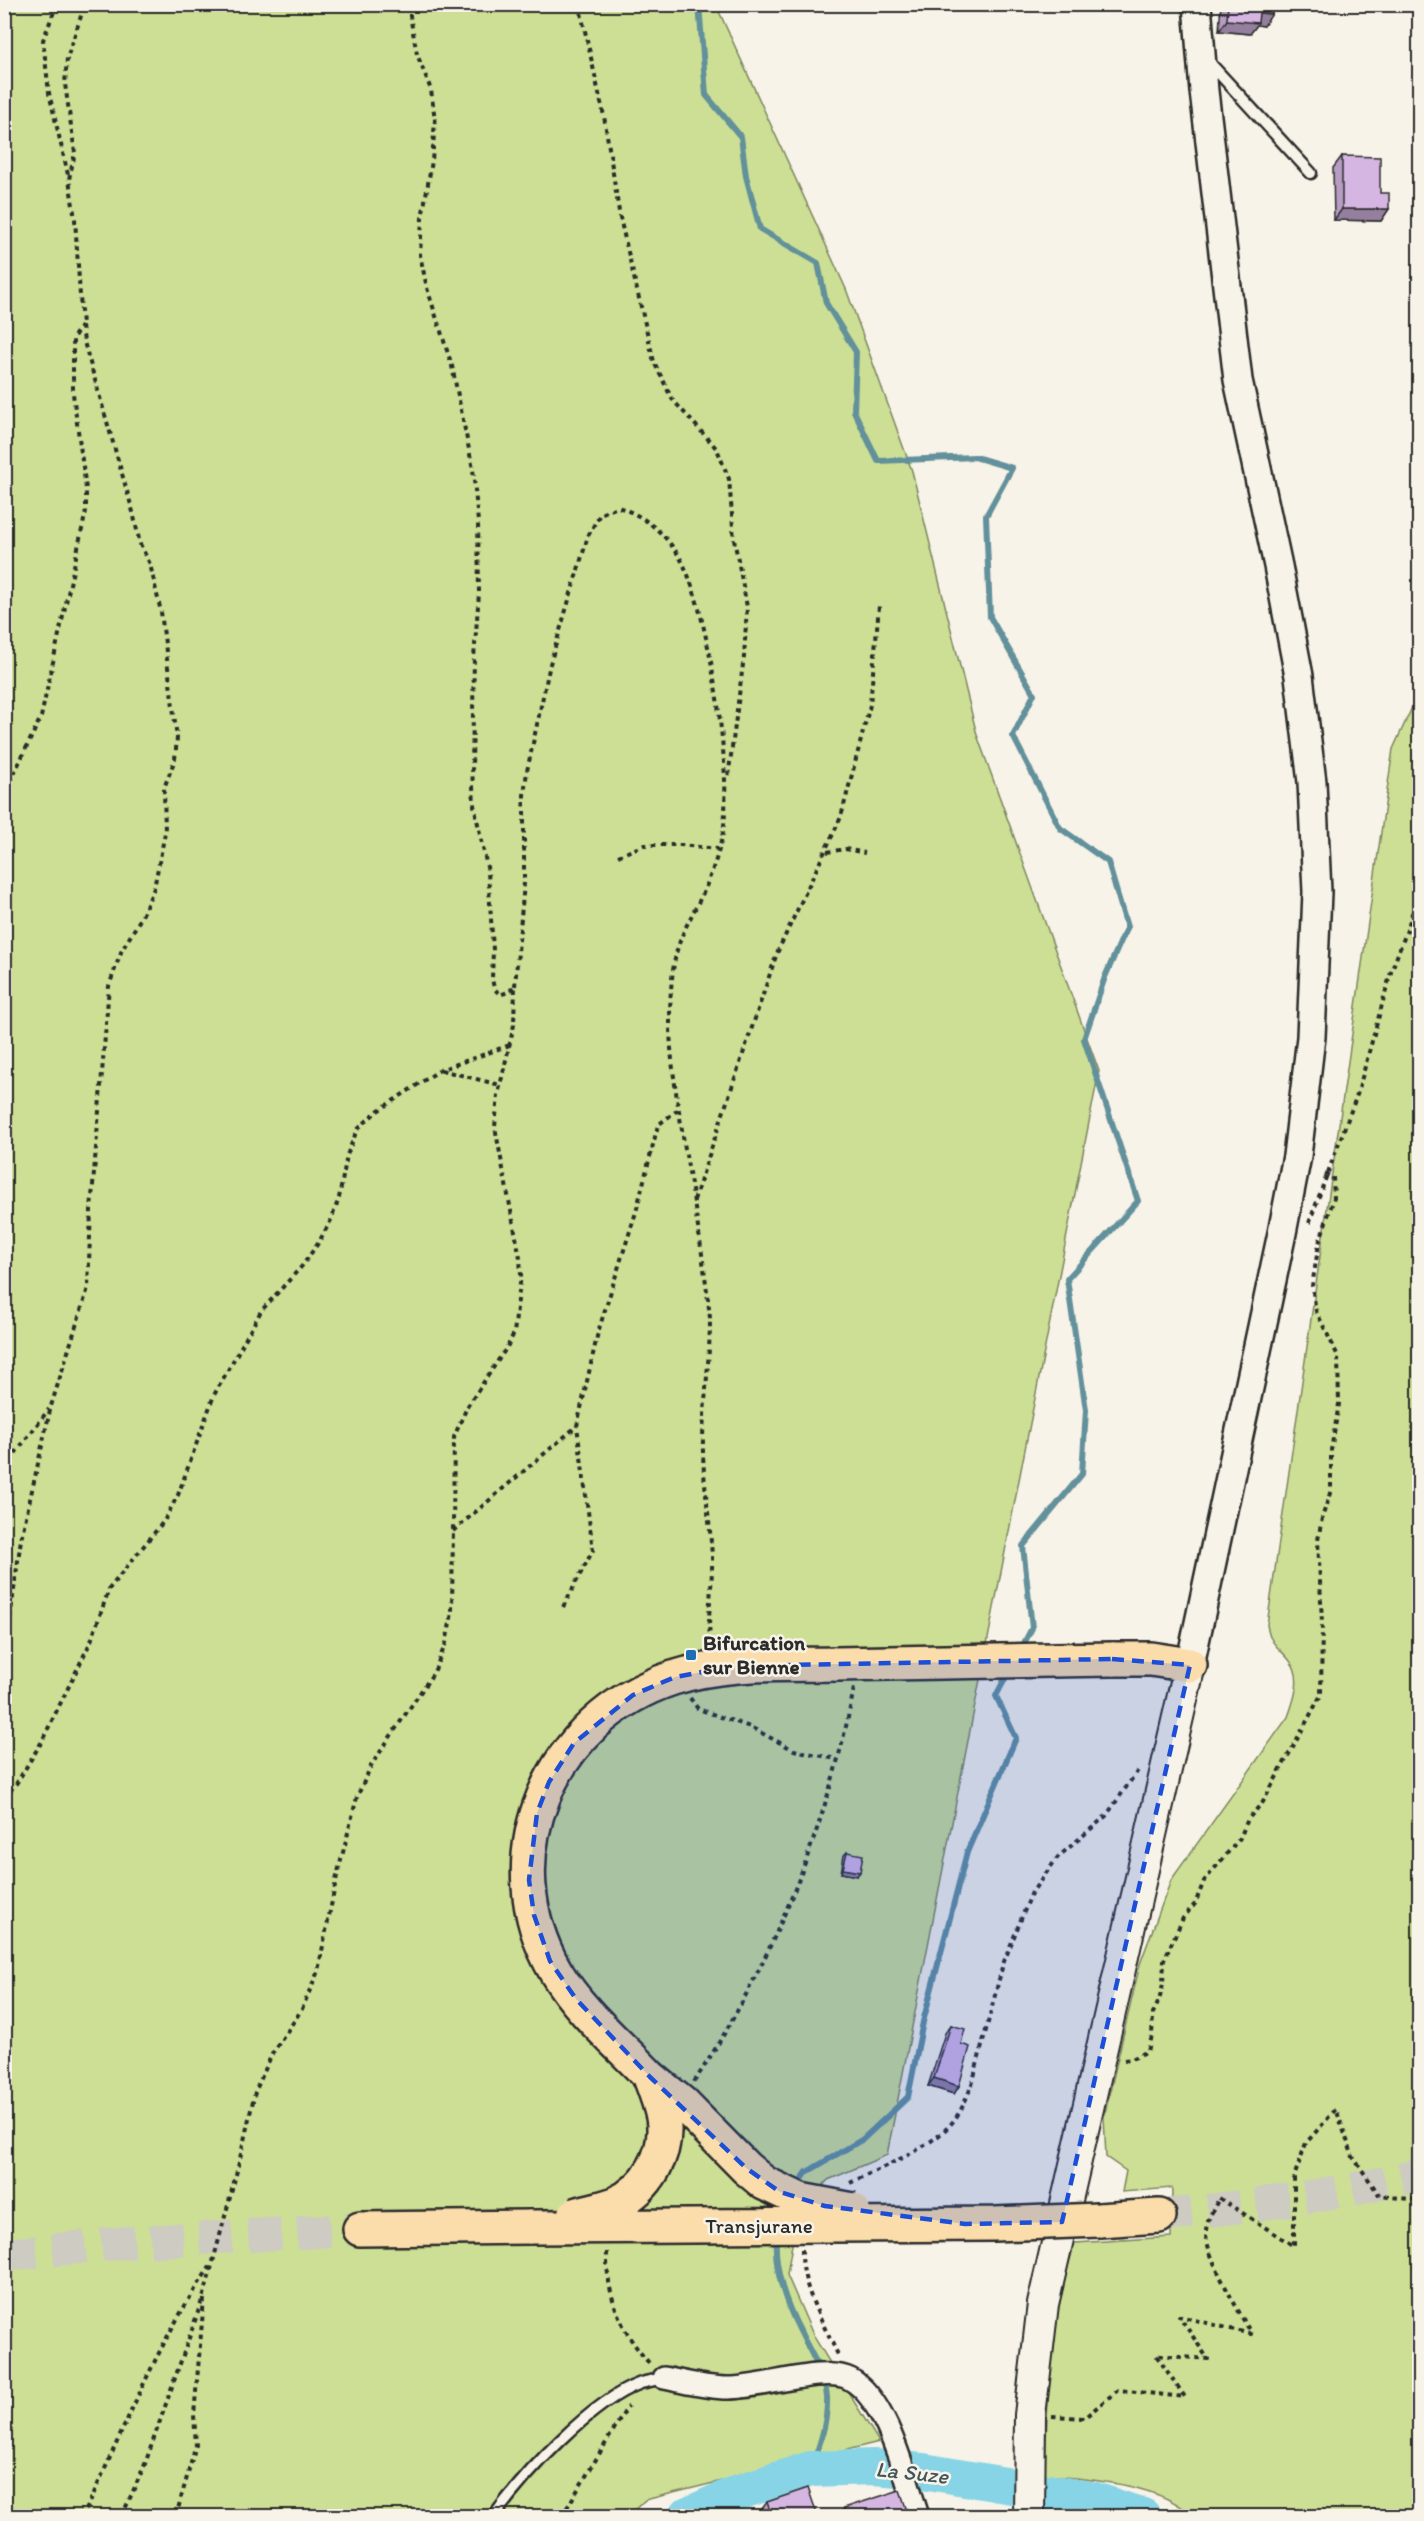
<svg xmlns="http://www.w3.org/2000/svg" width="1424" height="2521" viewBox="0 0 1424 2521" font-family="Itim,sans-serif">
  <style>
    .green { fill: #ccdf94; stroke: #7c8560; stroke-width: 1.5 }
    .lines { fill: none; stroke-linecap: round; stroke-linejoin: round }
    .stream { stroke: #62909b; stroke-width: 6 }
    .river { stroke: #87d4e6; stroke-width: 36 }
    .primary-tunnel { stroke: #cecbc2; stroke-width: 33; stroke-dasharray: 33 16; stroke-linecap: butt }
    .service-casing { stroke: #2b2b2b; stroke-width: 15 }
    .minor-casing { stroke: #2b2b2b; stroke-width: 26 }
    .tertiary-casing { stroke: #2b2b2b; stroke-width: 32 }
    .secondary-casing { stroke: #2b2b2b; stroke-width: 34 }
    .primary-casing { stroke: #2b2b2b; stroke-width: 38 }
    .path { stroke: #2b2b2b; stroke-width: 4; stroke-dasharray: 4.5 4.5; stroke-linecap: butt }
    .service { stroke: #f7f3e8; stroke-width: 10 }
    .minor { stroke: #f7f3e8; stroke-width: 21 }
    .tertiary { stroke: #f7f3e8; stroke-width: 27 }
    .secondary { stroke: #f7f3e8; stroke-width: 30 }
    .primary { stroke: #fbddab; stroke-width: 33 }
    .primary-bridge-casing { stroke: #2b2b2b; stroke-width: 38; stroke-linecap: butt }
    .primary-bridge { stroke: #fbddab; stroke-width: 33 }
    .wall { fill: #b79dc3; stroke: #2b2b2b; stroke-width: 1.5 }
    .shaded-wall { fill: #957f9f; stroke: #2b2b2b; stroke-width: 1.5 }
    .building { fill: #d5b6e3; stroke: #2b2b2b; stroke-width: 1.5 }
    .marked { fill: #1d4ed8; fill-opacity: 0.2; stroke: #1d4ed8; stroke-width: 4.5; stroke-dasharray: 12 8; stroke-linejoin: round }
    .poi-dot { fill: #1f6fb2; stroke: #f7f3e8; stroke-width: 2 }
    .labels { text-anchor: middle; stroke-width: 5; stroke-linejoin: round; paint-order: stroke }
    .poi-label { font-size: 21px; font-weight: bold; fill: #2b2b2b; stroke: #f7f3e8; text-anchor: start }
    .street-label { font-size: 21px; fill: #2b2b2b; stroke: #f7f3e8 }
    .water-label { font-size: 22px; font-style: italic; fill: #42555a; stroke: #f7f3e8 }
  </style>
  <rect width="100%" height="100%" fill="#f7f3e8"/>
  <filter id="ink" filterUnits="userSpaceOnUse"><feTurbulence type="fractalNoise" baseFrequency=".0167" numOctaves="2"/><feDisplacementMap in="SourceGraphic" scale="12" xChannelSelector="R" yChannelSelector="G"/><feConvolveMatrix kernelMatrix="1 2 1 2 8 2 1 2 1" color-interpolation-filters="sRGB"/></filter>
  <g filter="url(#ink)">
    <path class="green" d="M5 5H716L846 289 912 471 977 735 1099 1071 887 2155 828 2180 797 2214 787 2275 814 2337 879 2442 645 2500 628 2516H5Z
      M1419 692V2516H1192C1162 2484 1088 2479 1045 2475 1047 2397 1050 2318 1075 2243L1171 2237 1172 2188 1122 2192 1126 2171 1106 2157 1104 2117 1140 1964 1171 1880 1288 1717C1294 1700 1303 1677 1290 1661 1277 1644 1272 1648 1267 1625L1393 749Z"/>
    <g class="lines">
      <path class="stream" d="M699 4 706 95 741 137 746 176 760 229 818 263 826 303 856 352 854 411 878 461 975 457 1012 468 986 516 990 617 1034 694 1013 736 1060 828 1108 862 1127 927 1105 977 1084 1039 1138 1201 1067 1279 1086 1410 1082 1474 1023 1546 1032 1628 1021 1649
        M796 2187 807 2172 863 2139 908 2097 923 2022 967 1852 1016 1738 996 1696 1009 1671
        M776 2236C774 2271 785 2302 801 2333 811 2354 825 2374 827 2397 828 2422 819 2447 811 2469"/>
      <path class="river" d="M686 2516 739 2492 811 2469 874 2467 923 2471 1095 2500 1143 2516"/>
      <path class="primary-tunnel" d="M1159 2216C1246 2207 1334 2195 1420 2175
        M4 2255 120 2243 360 2229"/>
      <defs>
        <path id="service" d="M1206 59 1311 173
          M494 2516C525 2474 591 2401 641 2383 648 2381 656 2380 664 2378"/>
        <path id="minor" d="M664 2378C685 2382 706 2388 727 2388 760 2389 825 2365 850 2379 888 2400 905 2478 918 2516"/>
        <path id="tertiary" d="M1190 1665 1282 1233 1297 1156 1311 1037 1317 892 1312 782 1299 676 1278 566 1238 380 1204 91 1197 4"/>
        <path id="secondary" d="M1029 2516 1030 2415 1043 2304 1190 1665"/>
        <path id="primary" d="M1112 1659H1151L1190 1665
          M650 2077C619 2044 580 2012 556 1972 489 1857 550 1718 673 1678 725 1661 782 1665 836 1664
          M1099 2220 1159 2216
          M360 2229 531 2227"/>
      </defs>
      <use href="#service" class="service-casing"/>
      <use href="#minor" class="minor-casing"/>
      <use href="#tertiary" class="tertiary-casing"/>
      <use href="#secondary" class="secondary-casing"/>
      <use href="#primary" class="primary-casing"/>
      <path class="path" d="M57 4 43 40 49 93 69 179
        M579 4 604 116 620 218 654 362 672 399 717 449 729 479 734 539 747 607 744 657 728 778
        M4 799 9 784 41 717 86 511V489L73 394V338L81 326
        M827 852 846 849 865 853
        M618 856 644 845H681L718 849
        M515 986 524 883V795L527 771 550 664 588 536 600 514 618 507C643 515 662 531 677 553 708 598 735 783 722 837 719 852 713 869 707 884 697 908 682 929 676 954 671 976 670 1000 670 1022 670 1063 678 1103 684 1143 694 1202 704 1260 710 1318 710 1358 704 1398 703 1438 702 1478 710 1517 712 1557 713 1586 706 1616 711 1644
        M441 1070 500 1085
        M694 1200 777 953 841 817 870 705 879 606
        M1309 1223 1358 1092 1391 972 1407 930 1420 888
        M4 1468 49 1409
        M453 1531 577 1426
        M563 1607 593 1550 577 1426 598 1332 636 1212 658 1125 679 1109
        M4 1662 21 1539 51 1406 88 1288 91 1210 109 986 121 952 142 916 154 888 165 833 164 788 175 759 177 738 161 612 150 564 140 544 133 512 84 342 82 326 75 219 69 179 75 153 65 84 67 58 85 4
        M690 1698 698 1709 750 1727 794 1750 836 1759
        M4 1798 16 1784 41 1743 91 1641 109 1589 164 1521 178 1495 214 1395 261 1311 302 1266 319 1242 331 1220 339 1198 347 1155 357 1130 376 1112 440 1070 510 1045
        M1124 2060 1132 2059 1148 2051 1152 2036 1153 2013 1159 2001 1163 1984 1164 1960 1183 1918 1195 1904 1204 1881 1240 1838 1248 1819 1263 1802 1321 1695 1322 1622 1318 1540 1322 1518 1331 1490V1450L1339 1404 1338 1356 1316 1311 1312 1286 1319 1243 1334 1198 1333 1177 1325 1174
        M694 2082C772 1965 828 1825 854 1688
        M850 2183C878 2169 925 2150 946 2129 960 2116 967 2098 973 2081L1003 1964 1032 1892 1058 1857 1106 1816 1139 1769
        M802 2249C801 2288 823 2323 839 2357
        M607 2252C606 2295 621 2333 651 2365
        M1052 2416 1084 2418 1118 2390 1185 2397 1156 2355 1208 2359 1179 2316 1251 2334C1238 2308 1208 2262 1206 2234 1205 2222 1214 2209 1219 2198L1294 2246V2177L1306 2143 1336 2109 1353 2157 1380 2196 1420 2200
        M79 2516 87 2508C125 2427 158 2341 210 2267
        M122 2516 145 2464 205 2292 238 2167 255 2092 272 2054 302 2009 318 1971 337 1876 357 1797 372 1764 434 1672 446 1643 452 1613 454 1437 467 1407 507 1347 514 1333 521 1275 520 1258 495 1127 498 1095 514 1025 515 986 508 992 500 995 494 988 492 979 493 950 488 872 474 805 472 768 474 658 479 593 478 522 473 469 452 366 427 288 420 255 422 218 432 161 435 120 431 90 417 54 410 16V4
        M176 2516 196 2445 194 2415 204 2299
        M562 2516 628 2406"/>
      <use href="#service" class="service"/>
      <use href="#minor" class="minor"/>
      <use href="#tertiary" class="tertiary"/>
      <use href="#secondary" class="secondary"/>
      <use href="#primary" class="primary"/>
      <defs>
        <path id="primary-bridge" d="M836 1664 1112 1659
          M650 2077 683 2104 746 2168 764 2183 800 2200 853 2210
          M575 2215C588 2211 602 2209 615 2204 648 2189 669 2153 663 2117 660 2103 655 2090 650 2077
          M531 2227 994 2224 1099 2220"/>
      </defs>
      <use href="#primary-bridge" class="primary-bridge-casing"/>
      <use href="#primary-bridge" class="primary-bridge"/>
    </g>
    <path class="wall" d="M1221 4H1273L1264 26 1257 25 1250 34 1219 31Z
      M1342 156 1380 193 1389 209 1381 221 1334 220 1333 168Z
      M847 1852 857 1876 841 1873 844 1855Z
      M951 2025 961 2044 959 2086 954 2094 928 2086 945 2033Z
      M767 2502 817 2514 815 2517H764L762 2509Z
      M844 2508 909 2517H839Z"/>
    <path class="shaded-wall" d="M1259 13 1272 14 1264 26 1257 25 1250 34 1219 31 1227 20Z
      M1342 209H1389L1381 221 1334 220Z
      M843 1869 860 1872 857 1876 841 1873Z
      M934 2078 959 2086 954 2094 928 2086Z"/>
    <path class="building" d="M1228 4H1273L1272 14 1259 13 1258 23 1227 20Z
      M1342 156 1380 157V193H1389V209H1342Z
      M847 1852 863 1855 860 1872 843 1869Z
      M951 2025 965 2029 961 2044 970 2047 959 2086 934 2078Z
      M808 2488 817 2514 809 2517H772L767 2502Z
      M900 2490 909 2517H847L844 2508Z"/>
  </g>
  <path class="marked" d="M1112 1659 1190 1665 1062 2222 965 2224 825 2206 780 2192 746 2168 650 2077 576 1999 550 1961 534 1915 529 1880 537 1813 549 1782 574 1743 633 1695 675 1677 735 1666Z"/>
  <rect class="poi-dot" x="685" y="1649" width="12" height="12" rx="3"/>
  <g class="labels">
    <g class="poi-label">
      <text x="703" y="1650">Bifurcation<tspan x="703" dy="24">sur Bienne</tspan></text>
    </g>
    <g class="street-label">
      <text x="759" y="2233">Transjurane</text>
    </g>
    <g class="water-label">
      <text transform="translate(912 2472) rotate(6)" y="8">La Suze</text>
    </g>
  </g>
  <rect width="1424" height="2521" fill="none" stroke="#f7f3e8" stroke-width="24"/>
  <rect x="12" y="12" width="1400" height="2497" fill="none" stroke="#2b2b2b" stroke-width="2" filter="url(#ink)"/>
</svg>
